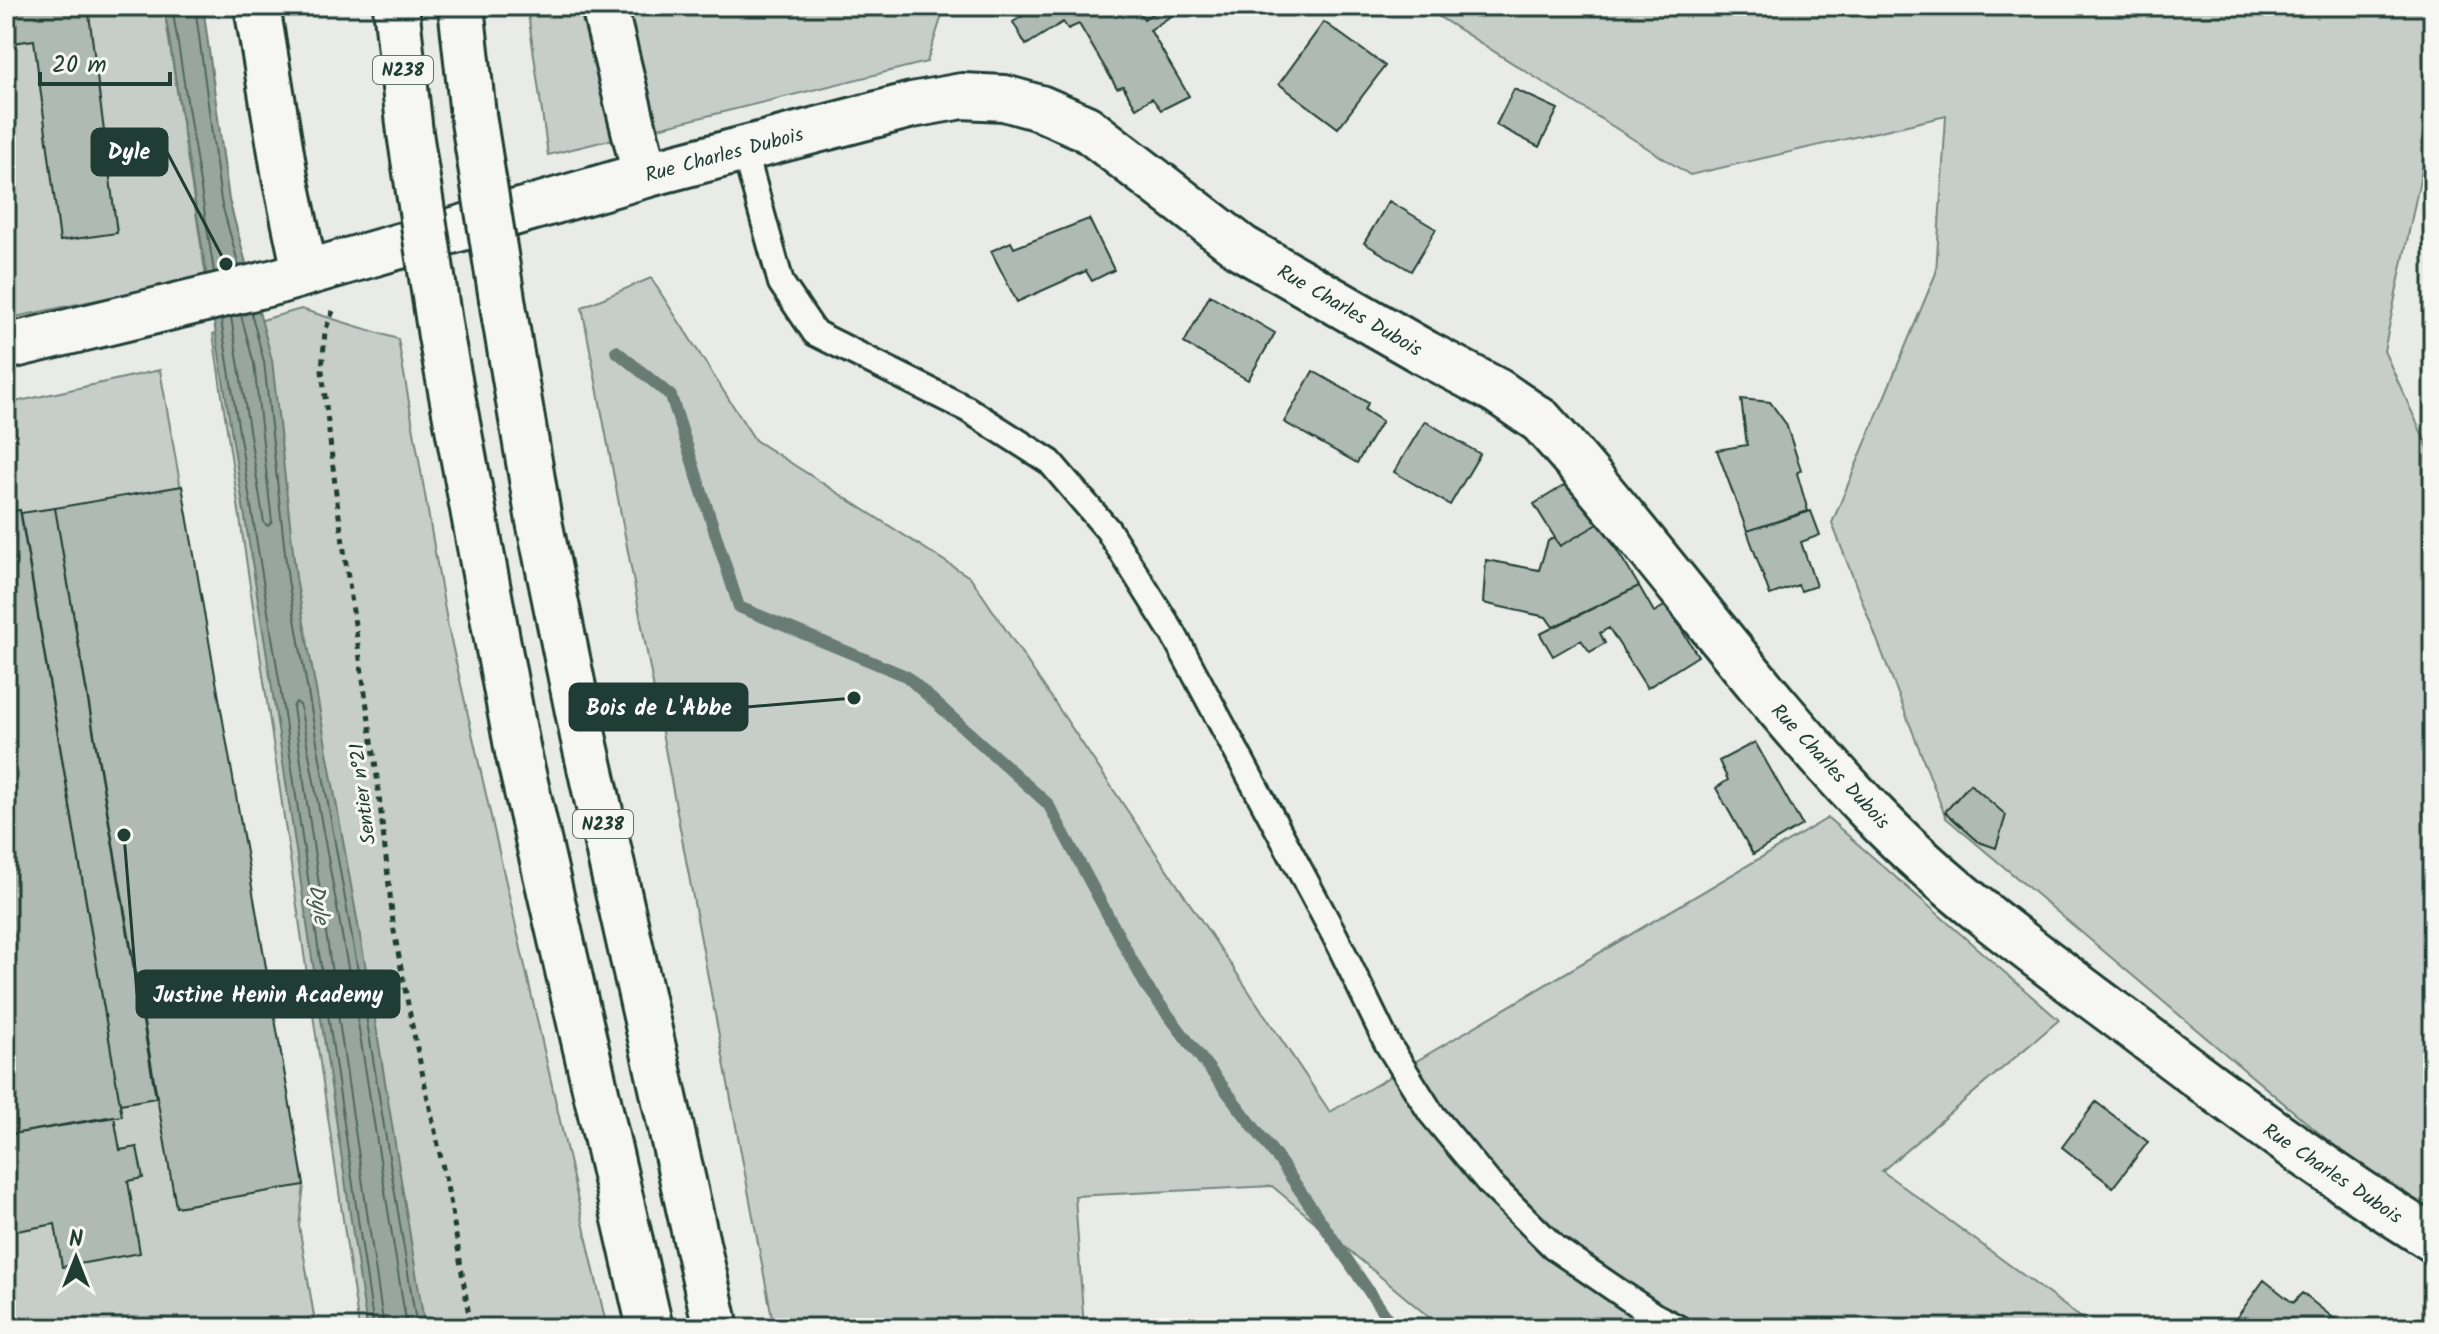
<svg xmlns="http://www.w3.org/2000/svg" width="2439" height="1334" viewBox="0 0 2439 1334" font-family="Kalam,sans-serif">
  <style>
    .green { fill: #c7cec9; stroke: #73867e; stroke-width: 2 }
    .water { fill: #99a6a0; stroke: #687c75; stroke-width: 2 }
    .lines { fill: none; stroke-linecap: round; stroke-linejoin: round }
    .shore { stroke: #50675f; stroke-width: 2 }
    .stream { stroke: #687c75; stroke-width: 12 }
    .building { fill: #b0bab5; stroke: #1f3d34; stroke-width: 2 }
    .lane-casing { stroke: #1f3d34; stroke-width: 30 }
    .street-casing { stroke: #1f3d34; stroke-width: 50 }
    .highway-casing { stroke: #1f3d34; stroke-width: 50 }
    .path { stroke: #1f3d34; stroke-width: 5; stroke-dasharray: 6 6; stroke-linecap: butt }
    .lane { stroke: #f6f6f2; stroke-width: 24 }
    .street { stroke: #f6f6f2; stroke-width: 44 }
    .highway { stroke: #f6f6f2; stroke-width: 44 }
    .highway-bridge-casing { stroke: #1f3d34; stroke-width: 50; stroke-linecap: butt }
    .highway-bridge { stroke: #f6f6f2; stroke-width: 44 }
    .labels { text-anchor: middle; stroke-width: 6; stroke-linejoin: round; paint-order: stroke }
    .shield { fill: #f6f6f2; stroke: #60746d; stroke-width: 2 }
    .shield-label { font-size: 18px; font-weight: bold; fill: #1f3d34 }
    .street-label { font-size: 20px; fill: #1f3d34; stroke: #f6f6f2 }
    .water-label { font-size: 22px; font-style: italic; fill: #445c54; stroke: #f6f6f2 }
    .leader { fill: none; stroke: #1f3d34; stroke-width: 3 }
    .callout-dot { fill: #1f3d34; stroke: #f6f6f2; stroke-width: 3 }
    .callout { fill: #1f3d34; stroke: #1f3d34; stroke-width: 3 }
    .callout-label { font-size: 22px; text-anchor: middle; font-weight: bold; fill: #fff }
  </style>
  <rect width="100%" height="100%" fill="#e9ebe7"/>
  <filter id="ink" filterUnits="userSpaceOnUse"><feTurbulence type="fractalNoise" baseFrequency=".0125" numOctaves="2"/><feDisplacementMap in="SourceGraphic" scale="16" xChannelSelector="R" yChannelSelector="G"/><feConvolveMatrix kernelMatrix="1 2 1 2 8 2 1 2 1" color-interpolation-filters="sRGB"/></filter>
  <g filter="url(#ink)">
    <path class="green" d="M6 6H176L165 14 206 277 6 319Z
      M527 6H945L927 62 548 155Z
      M1422 6H2433V117L2384 351 2433 458V1249L2364 1171 1946 818 1832 523 1936 273 1946 116 1690 175Z
      M651 278 755 440 971 578 1330 1112 1828 818 2059 1020 1882 1171 2095 1328H1442L1272 1186 1075 1196 1084 1328H774L582 307Z
      M301 309 398 339 448 627 607 1328H359L213 334Z
      M160 370 304 1185 299 1226 316 1328H6V404Z"/>
    <path class="water" d="M164 6H203L229 200 272 360 296 578 374 1014 425 1328H367L271 682Z"/>
    <g class="lines">
      <path class="shore" d="M172 6 214 272
        M195 6 221 201 239 266
        M251 312 264 362 288 580 366 1016 417 1328
        M231 317 264 523 268 526 272 522 254 364 241 315
        M221 320 279 680 374 1328
        M384 1328 293 707 296 702 300 705 357 1017 407 1328"/>
      <path class="stream" d="M616 351 671 396 739 607 906 676 1048 804 1146 986 1279 1160 1394 1328"/>
    </g>
    <path class="building" d="M6 6H88L117 233 60 241 34 40 6 44Z
      M1039 6H1136L1144 19 1163 6H1169L1174 14 1150 30 1189 96 1161 110 1152 98 1136 108 1123 86 1117 88 1079 24 1068 29 1063 22 1026 45 1013 22Z
      M1324 22 1385 66 1338 128 1279 84Z
      M1514 89 1558 109 1539 147 1496 125Z
      M1389 201 1436 229 1411 271 1364 243Z
      M1089 219 1114 270 1092 281 1086 271 1017 302 991 251 1011 242 1014 248Z
      M1210 295 1275 333 1248 380 1184 343Z
      M1313 371 1368 403 1365 410 1382 421 1357 463 1284 422Z
      M1741 399 1770 402 1786 424 1801 470 1797 473 1808 511 1747 531 1717 450 1747 445Z
      M1425 421 1480 454 1450 505 1394 472Z
      M1573 480 1600 523 1560 546 1534 504Z
      M182 486 304 1185 176 1207 55 508Z
      M55 508 156 1098 120 1104 21 513Z
      M20 510 122 1116 6 1135V512Z
      M1811 511 1820 535 1801 542 1816 586 1801 591 1798 585 1770 595 1747 531Z
      M1600 523 1639 586 1553 627 1546 617 1483 603 1486 560 1539 570 1548 541 1554 538 1560 546Z
      M1639 586 1654 612 1666 605 1698 656 1647 688 1609 628 1600 633 1605 643 1590 652 1581 640 1553 656 1540 634Z
      M1755 742 1802 825 1753 854 1716 788 1728 780 1719 761Z
      M1970 784 2006 815 1996 848 1979 842 1945 812Z
      M2096 1102 2148 1142 2113 1187 2062 1147Z
      M114 1116 120 1150 137 1147 143 1178 128 1181 140 1253 62 1267 55 1224 6 1233V1135Z
      M2264 1280 2293 1303 2302 1293 2346 1328H2237L2232 1324Z"/>
    <g class="lines">
      <defs>
        <path id="lane" d="M744 149 781 283 815 333 967 409 1050 462 1108 530 1174 635 1335 936 1387 1043 1431 1113 1489 1183 1555 1248 1653 1315 1678 1328"/>
        <path id="street" d="M6 347 275 282 645 175 912 105 962 96 1004 98 1040 108 1086 128 1242 248 1425 353 1497 391 1541 421C1657 550 1756 693 1877 818 1950 893 2035 954 2118 1016 2221 1094 2323 1171 2433 1239"/>
        <path id="highway" d="M257 6 285 177 305 272
          M396 6 410 133
          M461 6 473 115
          M604 6 645 175
          M505 318 539 521 583 736 716 1328
          M441 336 518 752 650 1328"/>
      </defs>
      <use href="#lane" class="lane-casing"/>
      <use href="#street" class="street-casing"/>
      <use href="#highway" class="highway-casing"/>
      <path class="path" d="M333 311 325 331 322 370 337 502 376 768 394 931 412 1025 451 1205 471 1328"/>
      <use href="#lane" class="lane"/>
      <use href="#street" class="street"/>
      <use href="#highway" class="highway"/>
      <defs>
        <path id="highway-bridge" d="M473 115 505 318
          M410 133 441 336"/>
      </defs>
      <use href="#highway-bridge" class="highway-bridge-casing"/>
      <use href="#highway-bridge" class="highway-bridge"/>
    </g>
  </g>
  <g class="labels">
    <g class="shield">
      <rect x="373" y="56" width="60" height="28" rx="6"/>
      <rect x="573" y="810" width="60" height="28" rx="6"/>
    </g>
    <g class="shield-label">
      <text x="403" y="76">N238</text>
      <text x="603" y="830">N238</text>
    </g>
    <g class="street-label">
      <text transform="translate(724 154) rotate(-15)" y="7">Rue Charles Dubois</text>
      <text transform="translate(1350 310) rotate(30)" y="7">Rue Charles Dubois</text>
      <text transform="translate(1831 766) rotate(47)" y="7">Rue Charles Dubois</text>
      <text transform="translate(362 794) rotate(-97)" y="7">Sentier n°21</text>
      <text transform="translate(2333 1173) rotate(34)" y="7">Rue Charles Dubois</text>
    </g>
    <g class="water-label">
      <text transform="translate(320 904) rotate(82)" y="8">Dyle</text>
    </g>
  </g>
  <path class="leader" d="M226 264L167 152M854 698L747 707M124 835L137 994"/>
  <g class="callout-dot">
    <circle cx="226" cy="264" r="8"/>
    <circle cx="854" cy="698" r="8"/>
    <circle cx="124" cy="835" r="8"/>
  </g>
  <g class="callout">
    <rect x="92" y="129" width="75" height="46" rx="8"/>
    <rect x="570" y="684" width="177" height="46" rx="8"/>
    <rect x="137" y="971" width="262" height="46" rx="8"/>
  </g>
  <g class="callout-label">
    <text x="129" y="159">Dyle</text>
    <text x="659" y="715">Bois de L'Abbe</text>
    <text x="268" y="1002">Justine Henin Academy</text>
  </g>
  <rect width="2439" height="1334" fill="none" stroke="#f6f6f2" stroke-width="32"/>
  <rect x="16" y="16" width="2407" height="1302" fill="none" stroke="#1f3d34" stroke-width="3" filter="url(#ink)"/>
  <g transform="translate(76 1258)" stroke="#f6f6f2" stroke-width="6" paint-order="stroke">
  <path d="M0-6L14 30L0 20L-14 30Z" fill="#1f3d34"/>
  <text y="-12" font-size="22" font-weight="bold" text-anchor="middle" fill="#1f3d34">N</text>
  </g>
  <path d="M40 72v12h130v-12" fill="none" stroke="#1f3d34" stroke-width="4"/>
  <text x="52" y="72" font-size="24" fill="#1f3d34" stroke="#f6f6f2" stroke-width="6" paint-order="stroke">20 m</text>
</svg>
